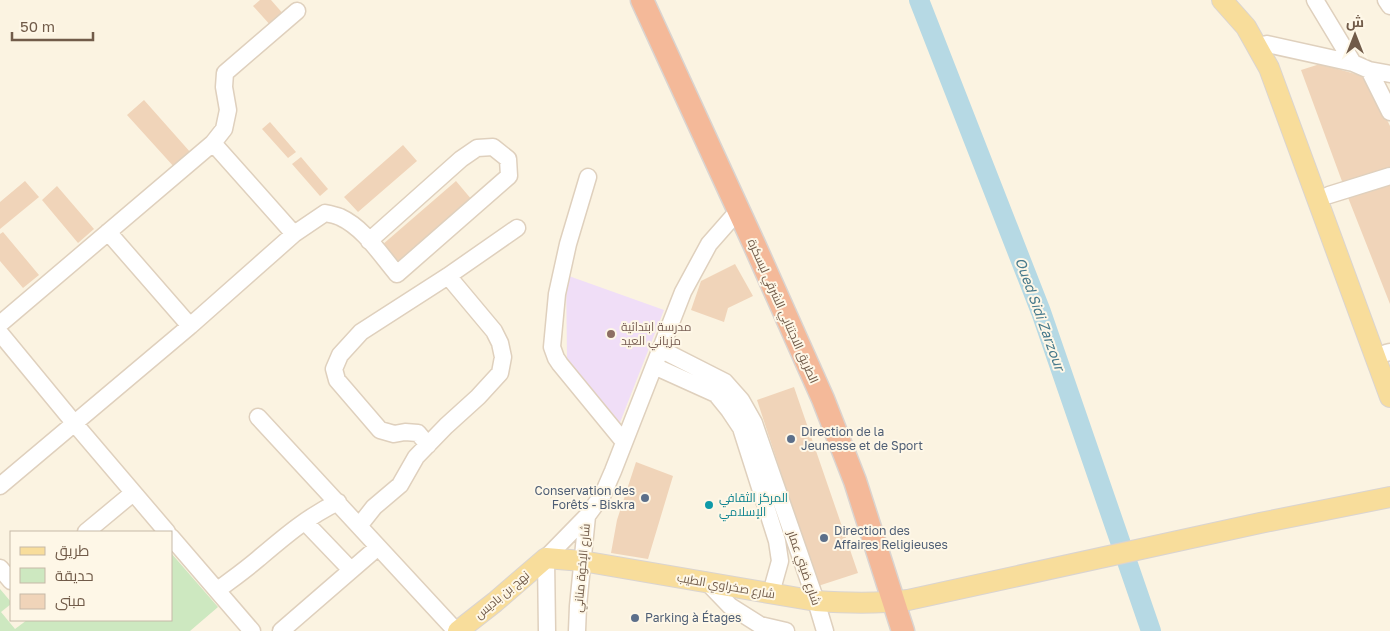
<svg xmlns="http://www.w3.org/2000/svg" width="1390" height="631" viewBox="0 0 1390 631" font-family="'Golos Text',Cairo,sans-serif">
  <style>
    .education { fill: #f0def7 }
    .green { fill: #cde8c0 }
    .lines { fill: none; stroke-linecap: round; stroke-linejoin: round }
    .river { stroke: #b6d9e4; stroke-width: 20 }
    .building { fill: #f0d4b9 }
    .minor-casing { stroke: #dfd0bd; stroke-width: 19 }
    .major-casing { stroke: #dad4d0; stroke-width: 22 }
    .highway-casing { stroke: #dad4d0; stroke-width: 25 }
    .minor { stroke: #fff; stroke-width: 16 }
    .major { stroke: #f8dd9b; stroke-width: 20 }
    .highway { stroke: #f4b999; stroke-width: 22 }
    .education-dot { fill: #8d6e63; stroke: #fef7e7; stroke-width: 2 }
    .service-dot { fill: #5c6f8a; stroke: #fef7e7; stroke-width: 2 }
    .culture-dot { fill: #0f9aa8; stroke: #fef7e7; stroke-width: 2 }
    .labels { text-anchor: middle; stroke-width: 4; stroke-linejoin: round; paint-order: stroke }
    .street-label { font-size: 12px; fill: #715b49; stroke: #fef7e7 }
    .education-label { font-size: 12px; fill: #785e54; stroke: #fef7e7; text-anchor: start }
    .service-label { font-size: 12px; fill: #4e5e75; stroke: #fef7e7; text-anchor: start }
    .culture-label { font-size: 12px; fill: #0d838f; stroke: #fef7e7; text-anchor: start }
    .water-label { font-size: 14px; font-style: italic; fill: #46798b; stroke: #fef7e7 }
  </style>
  <rect width="100%" height="100%" fill="#fbf3e1"/>
  <path class="education" d="M566 275 664 310 619 425 567 358Z"/>
  <path class="green" d="M171 553 218 607 190 631H0V589L11 602V604L1 612 15 629 27 620H171Z"/>
  <g class="lines">
    <path class="river" d="M919 0 1041 312 1151 631"/>
  </g>
  <path class="building" d="M260 0H271L285 16 272 27 253 6Z
    M1320 64 1366 77 1390 126V170L1343 184 1301 70Z
    M144 100 191 153 175 168 127 115Z
    M270 122 296 152 288 158 262 129Z
    M403 145 417 161 358 212 344 197Z
    M301 157 328 189 320 196 292 164Z
    M25 181 39 197 0 229V202Z
    M456 181 472 200 398 263 382 245Z
    M1390 183V304L1347 195Z
    M57 186 94 229 78 243 42 200Z
    M3 232 39 275 23 288 0 261V234Z
    M735 264 753 296 728 308 724 322 691 310 701 281Z
    M794 387 858 573 818 586 757 400Z
    M636 462 673 476 648 559 611 553 617 520Z"/>
  <g class="lines">
    <defs>
      <path id="minor" d="M1315 0 1353 63
        M1386 0 1390 6
        M1258 46 1267 44 1353 63 1369 70 1390 74
        M1369 70 1390 112
        M213 143 294 234
        M588 177 568 244 557 294 552 347 556 358 560 364 624 442
        M1329 195 1390 176
        M108 232 190 326
        M0 324 213 143 224 129 228 110 224 87 225 73 297 11
        M0 333 75 424 167 532
        M660 349 725 382 741 400 754 423 816 601 825 631
        M1386 353 1390 352
        M654 366 716 394 729 410 741 428 777 541 780 561 771 593
        M258 417 456 631
        M428 445 418 433 405 432 394 434 380 430 337 380 334 369 340 355 361 332 448 276 517 228
        M0 486 190 326 294 234 325 213C330 214 335 215 340 217 364 228 380 254 397 274L509 176 508 159 493 147 477 148 461 159 369 241
        M305 522 351 570
        M359 526 374 507 400 485 416 457 446 426 478 397 500 373 503 357 500 343 494 331 448 276
        M86 532 133 493
        M171 537 252 631
        M0 568 11 581
        M706 581 730 606 760 625 786 631
        M218 590C231 580 245 570 258 559 284 537 307 517 338 502
        M281 631 378 547
        M547 631 546 558 587 516 603 494 613 471 683 292 709 244 738 211
        M577 631 578 606 587 516"/>
      <path id="major" d="M1222 0 1246 27 1269 68 1390 397
        M458 631 495 602 546 558 582 561 816 601C846 603 877 604 908 600L1260 523 1390 497"/>
      <path id="highway" d="M642 0 754 244 823 399 855 481 903 631"/>
    </defs>
    <use href="#minor" class="minor-casing"/>
    <use href="#major" class="major-casing"/>
    <use href="#highway" class="highway-casing"/>
    <use href="#minor" class="minor"/>
    <use href="#major" class="major"/>
    <use href="#highway" class="highway"/>
  </g>
  <circle class="education-dot" cx="611" cy="334" r="5"/>
  <g class="service-dot">
    <circle cx="791" cy="439" r="5"/>
    <circle cx="645" cy="498" r="5"/>
    <circle cx="824" cy="538" r="5"/>
    <circle cx="635" cy="618" r="5"/>
  </g>
  <circle class="culture-dot" cx="709" cy="505" r="5"/>
  <g class="labels">
    <g class="street-label">
      <text transform="translate(783 311) rotate(66)" y="4">الطريق الاجتنابي الشرقي لبسكرة</text>
      <text transform="translate(582 568) rotate(-85)" y="4">شارع الإخوة مناني</text>
      <text transform="translate(804 568) rotate(71)" y="4">شارع ضيتي عمار</text>
      <text transform="translate(726 586) rotate(10)" y="4">شارع صخراوي الطيب</text>
      <text transform="translate(502 595) rotate(-40)" y="4">نهج بن باديس</text>
    </g>
    <g class="education-label">
      <text x="621" y="331">مدرسة ابتدائية<tspan x="621" dy="14">مزياني العيد</tspan></text>
    </g>
    <g class="service-label">
      <text x="801" y="436">Direction de la<tspan x="801" dy="14">Jeunesse et de Sport</tspan></text>
      <text x="635" y="495" text-anchor="end">Conservation des<tspan x="635" dy="14">Forêts - Biskra</tspan></text>
      <text x="834" y="535">Direction des<tspan x="834" dy="14">Affaires Religieuses</tspan></text>
      <text x="645" y="622">Parking à Étages</text>
    </g>
    <g class="culture-label">
      <text x="719" y="502">المركز الثقافي<tspan x="719" dy="14">الإسلامي</tspan></text>
    </g>
    <g class="water-label">
      <text transform="translate(1040 314) rotate(70)" y="5">Oued Sidi Zarzour</text>
    </g>
  </g>
  <rect x="10" y="531" width="162" height="90" fill="#fef7e7" stroke="#c6b9a8"/>
  <rect x="20" y="547" width="25" height="8" fill="#f8dd9b" stroke="#c6b9a8"/>
  <text x="55" y="556" font-size="15" fill="#715b49">طريق</text>
  <rect x="20" y="568" width="25" height="15" fill="#cde8c0" stroke="#c6b9a8"/>
  <text x="55" y="581" font-size="15" fill="#715b49">حديقة</text>
  <rect x="20" y="594" width="25" height="15" fill="#f0d4b9" stroke="#c6b9a8"/>
  <text x="55" y="606" font-size="15" fill="#715b49">مبنى</text>
  <g transform="translate(1355 35)" stroke="#fef7e7" stroke-width="4" paint-order="stroke">
  <path d="M0-4L9 19L0 12L-9 19Z" fill="#715b49"/>
  <text y="-8" font-size="14" font-weight="bold" text-anchor="middle" fill="#715b49">ش</text>
  </g>
  <path d="M12 32v8h81v-8" fill="none" stroke="#715b49" stroke-width="2.5"/>
  <text x="20" y="32" font-size="15" fill="#715b49" stroke="#fef7e7" stroke-width="4" paint-order="stroke">50 m</text>
</svg>
